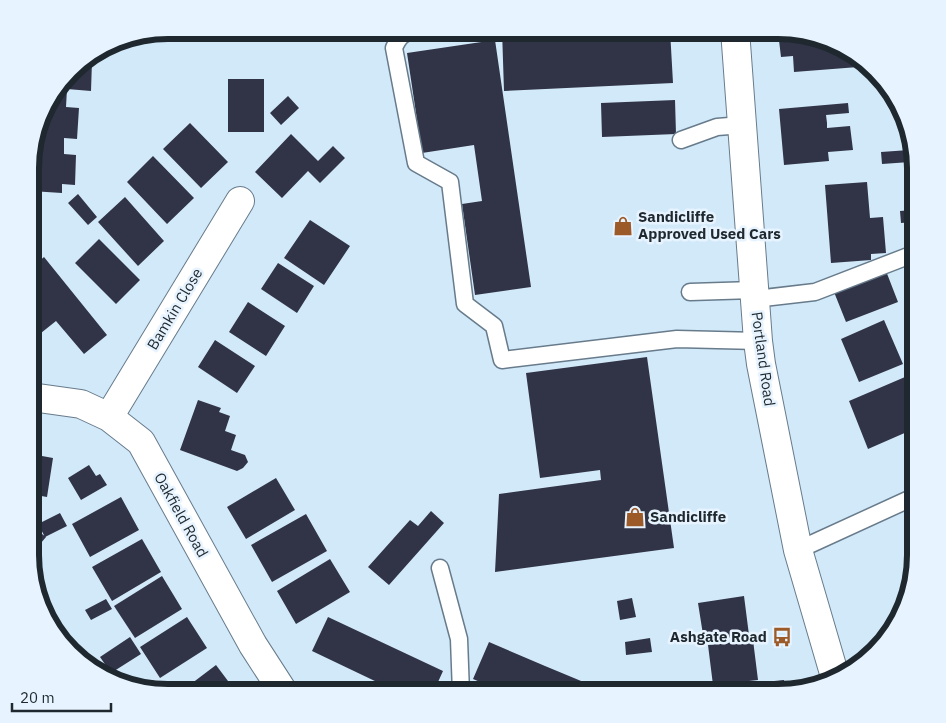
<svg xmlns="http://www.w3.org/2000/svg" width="946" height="723" viewBox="0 0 946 723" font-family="'IBM Plex Sans',sans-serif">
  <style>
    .building { fill: #313447 }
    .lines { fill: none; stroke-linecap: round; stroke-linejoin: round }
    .lane-casing { stroke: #677b8b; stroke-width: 19 }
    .street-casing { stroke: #677b8b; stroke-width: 30 }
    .secondary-casing { stroke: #677b8b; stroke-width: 30 }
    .lane { stroke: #fff; stroke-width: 16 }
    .street { stroke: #fff; stroke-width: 28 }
    .secondary { stroke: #fff; stroke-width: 28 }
    .labels { text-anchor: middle; stroke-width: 5; stroke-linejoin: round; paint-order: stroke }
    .poi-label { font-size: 15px; font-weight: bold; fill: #1f282e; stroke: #e7f4ff; text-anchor: start }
    .street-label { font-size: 15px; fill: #1f282e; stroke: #e7f4ff }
    .rim { fill: none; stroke: #1f282e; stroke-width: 6 }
  </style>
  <rect width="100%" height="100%" fill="#d2e9fa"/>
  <path class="building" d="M502 30H670L673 83 504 91Z
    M790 31 831 40 869 64 871 66 794 72 793 56 781 57 778 32Z
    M495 40 531 287 475 295 462 204 482 201 474 145 422 153 407 53Z
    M84 60 92 61 91 91 67 89 66 107 79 108 77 139 64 138V154L76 155 75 185 62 184V193L31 191V150L48 99 77 64Z
    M228 79H264V132H228Z
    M288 96 299 108 281 125 270 113Z
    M675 100 676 134 602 137 601 103Z
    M848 103 849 113 826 115 827 123V128L850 126 853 150 828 152 829 161 784 165 779 109Z
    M190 123 228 162 201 188 163 149Z
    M291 134 318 161 333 146 345 158 320 183 308 171 282 198 255 172Z
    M909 150 910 162 882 164 881 152Z
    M153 156 194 198 167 224 127 182Z
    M867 182 870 218 883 217 886 253 871 254V260L831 263 825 185Z
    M78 194 97 217 88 225 68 203Z
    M125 197 164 241 138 266 98 222Z
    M36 209 40 221 31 224V211Z
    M913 210 914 222 901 223 900 211Z
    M310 220 350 246 324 285 284 258Z
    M99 239 140 280 116 304 75 263Z
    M44 257 107 335 84 354 56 321 31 341V294L33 292 31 289V268Z
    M278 263 314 286 297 313 261 289Z
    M886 271 898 302 846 322 834 292Z
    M248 302 285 326 266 356 229 332Z
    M884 320 903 364 859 382 841 339Z
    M215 340 255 366 237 393 198 367Z
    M647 357 674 548 495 572 499 494 601 480 600 470 540 478 526 373Z
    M905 377 916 403V428L868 449 849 401Z
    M198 400 221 408 219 412 230 416 225 431 236 435 231 450 245 455 248 462 243 468 237 471 180 450Z
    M31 454 53 458 47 497 30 494Z
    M89 465 96 476 100 474 107 485 81 500 68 478Z
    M276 478 295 510 246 539 227 507Z
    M121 497 139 530 90 557 72 524Z
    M431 511 444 523 389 585 368 567 410 520 418 526Z
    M60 513 67 526 45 537 38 524Z
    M306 514 327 551 272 582 251 545Z
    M30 525 46 537 30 556Z
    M142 539 161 572 112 601 92 567Z
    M330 559 350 592 296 624 277 591Z
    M162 576 182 609 135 638 114 606Z
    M744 596 749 635 704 641 698 603Z
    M632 598 636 617 620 620 617 601Z
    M106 599 112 609 91 620 85 610Z
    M187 617 207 648 160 678 140 647Z
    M328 617 443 671 433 693H400L312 651Z
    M130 637 141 654 111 673 100 657Z
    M650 638 652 652 626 655 625 642Z
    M753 640 758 680 713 685 708 645Z
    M489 642 545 666 610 693H506L473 679Z
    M216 665 237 693H179Z
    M784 680 785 691 778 693H738L737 685Z"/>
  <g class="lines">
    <defs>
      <path id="lane" d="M416 30C403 33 399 36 394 48L416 163 450 182 465 304 494 326 502 360 677 339 758 341
        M681 140 717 127 742 125
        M690 292 754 290
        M755 299 815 292 916 253
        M798 550 916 496
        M440 568 459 639 461 693"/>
      <path id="street" d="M31 397 81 404 109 417 141 442 253 645 284 693
        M109 417 240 201"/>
      <path id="secondary" d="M735 30 758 341 761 364 798 550 836 680"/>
    </defs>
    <use href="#lane" class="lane-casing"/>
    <use href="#street" class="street-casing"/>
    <use href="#secondary" class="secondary-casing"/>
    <use href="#lane" class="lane"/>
    <use href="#street" class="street"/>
    <use href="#secondary" class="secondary"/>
  </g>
  <defs>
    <symbol id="shop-bare" viewBox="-9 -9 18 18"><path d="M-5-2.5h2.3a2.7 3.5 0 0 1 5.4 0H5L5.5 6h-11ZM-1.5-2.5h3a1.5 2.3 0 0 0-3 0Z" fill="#9c5a29" stroke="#e7f4ff" stroke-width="2.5" paint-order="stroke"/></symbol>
    <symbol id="bus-bare" viewBox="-9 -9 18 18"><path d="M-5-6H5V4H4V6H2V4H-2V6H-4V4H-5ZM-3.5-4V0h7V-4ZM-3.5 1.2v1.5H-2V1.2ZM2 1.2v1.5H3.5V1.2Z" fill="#9c5a29" stroke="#e7f4ff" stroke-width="2.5" paint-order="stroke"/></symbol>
  </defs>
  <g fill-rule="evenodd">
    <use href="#shop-bare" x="609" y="212" width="28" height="28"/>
    <use href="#shop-bare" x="621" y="503" width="28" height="28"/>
    <use href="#bus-bare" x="768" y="623" width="28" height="28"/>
  </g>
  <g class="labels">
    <g class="poi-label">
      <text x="638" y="222">Sandicliffe<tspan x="638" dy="17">Approved Used Cars</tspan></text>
      <text x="650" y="522">Sandicliffe</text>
      <text x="767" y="642" text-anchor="end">Ashgate Road</text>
    </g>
    <g class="street-label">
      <text transform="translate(175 309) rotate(-59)" y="5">Bamkin Close</text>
      <text transform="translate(763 359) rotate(82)" y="5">Portland Road</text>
      <text transform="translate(181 515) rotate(61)" y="5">Oakfield Road</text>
    </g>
  </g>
  <path d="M0 0H946V723H0ZM168 39H778A129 129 0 0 1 907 168V555A129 129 0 0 1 778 684H168A129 129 0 0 1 39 555V168A129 129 0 0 1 168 39Z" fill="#e7f4ff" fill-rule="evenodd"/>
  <path class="rim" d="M168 39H778A129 129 0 0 1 907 168V555A129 129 0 0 1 778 684H168A129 129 0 0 1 39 555V168A129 129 0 0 1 168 39Z"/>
  <path d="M12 703v8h99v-8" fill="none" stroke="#1f282e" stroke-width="2.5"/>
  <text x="20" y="703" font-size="15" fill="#1f282e" stroke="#e7f4ff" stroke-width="4" paint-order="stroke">20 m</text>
</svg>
